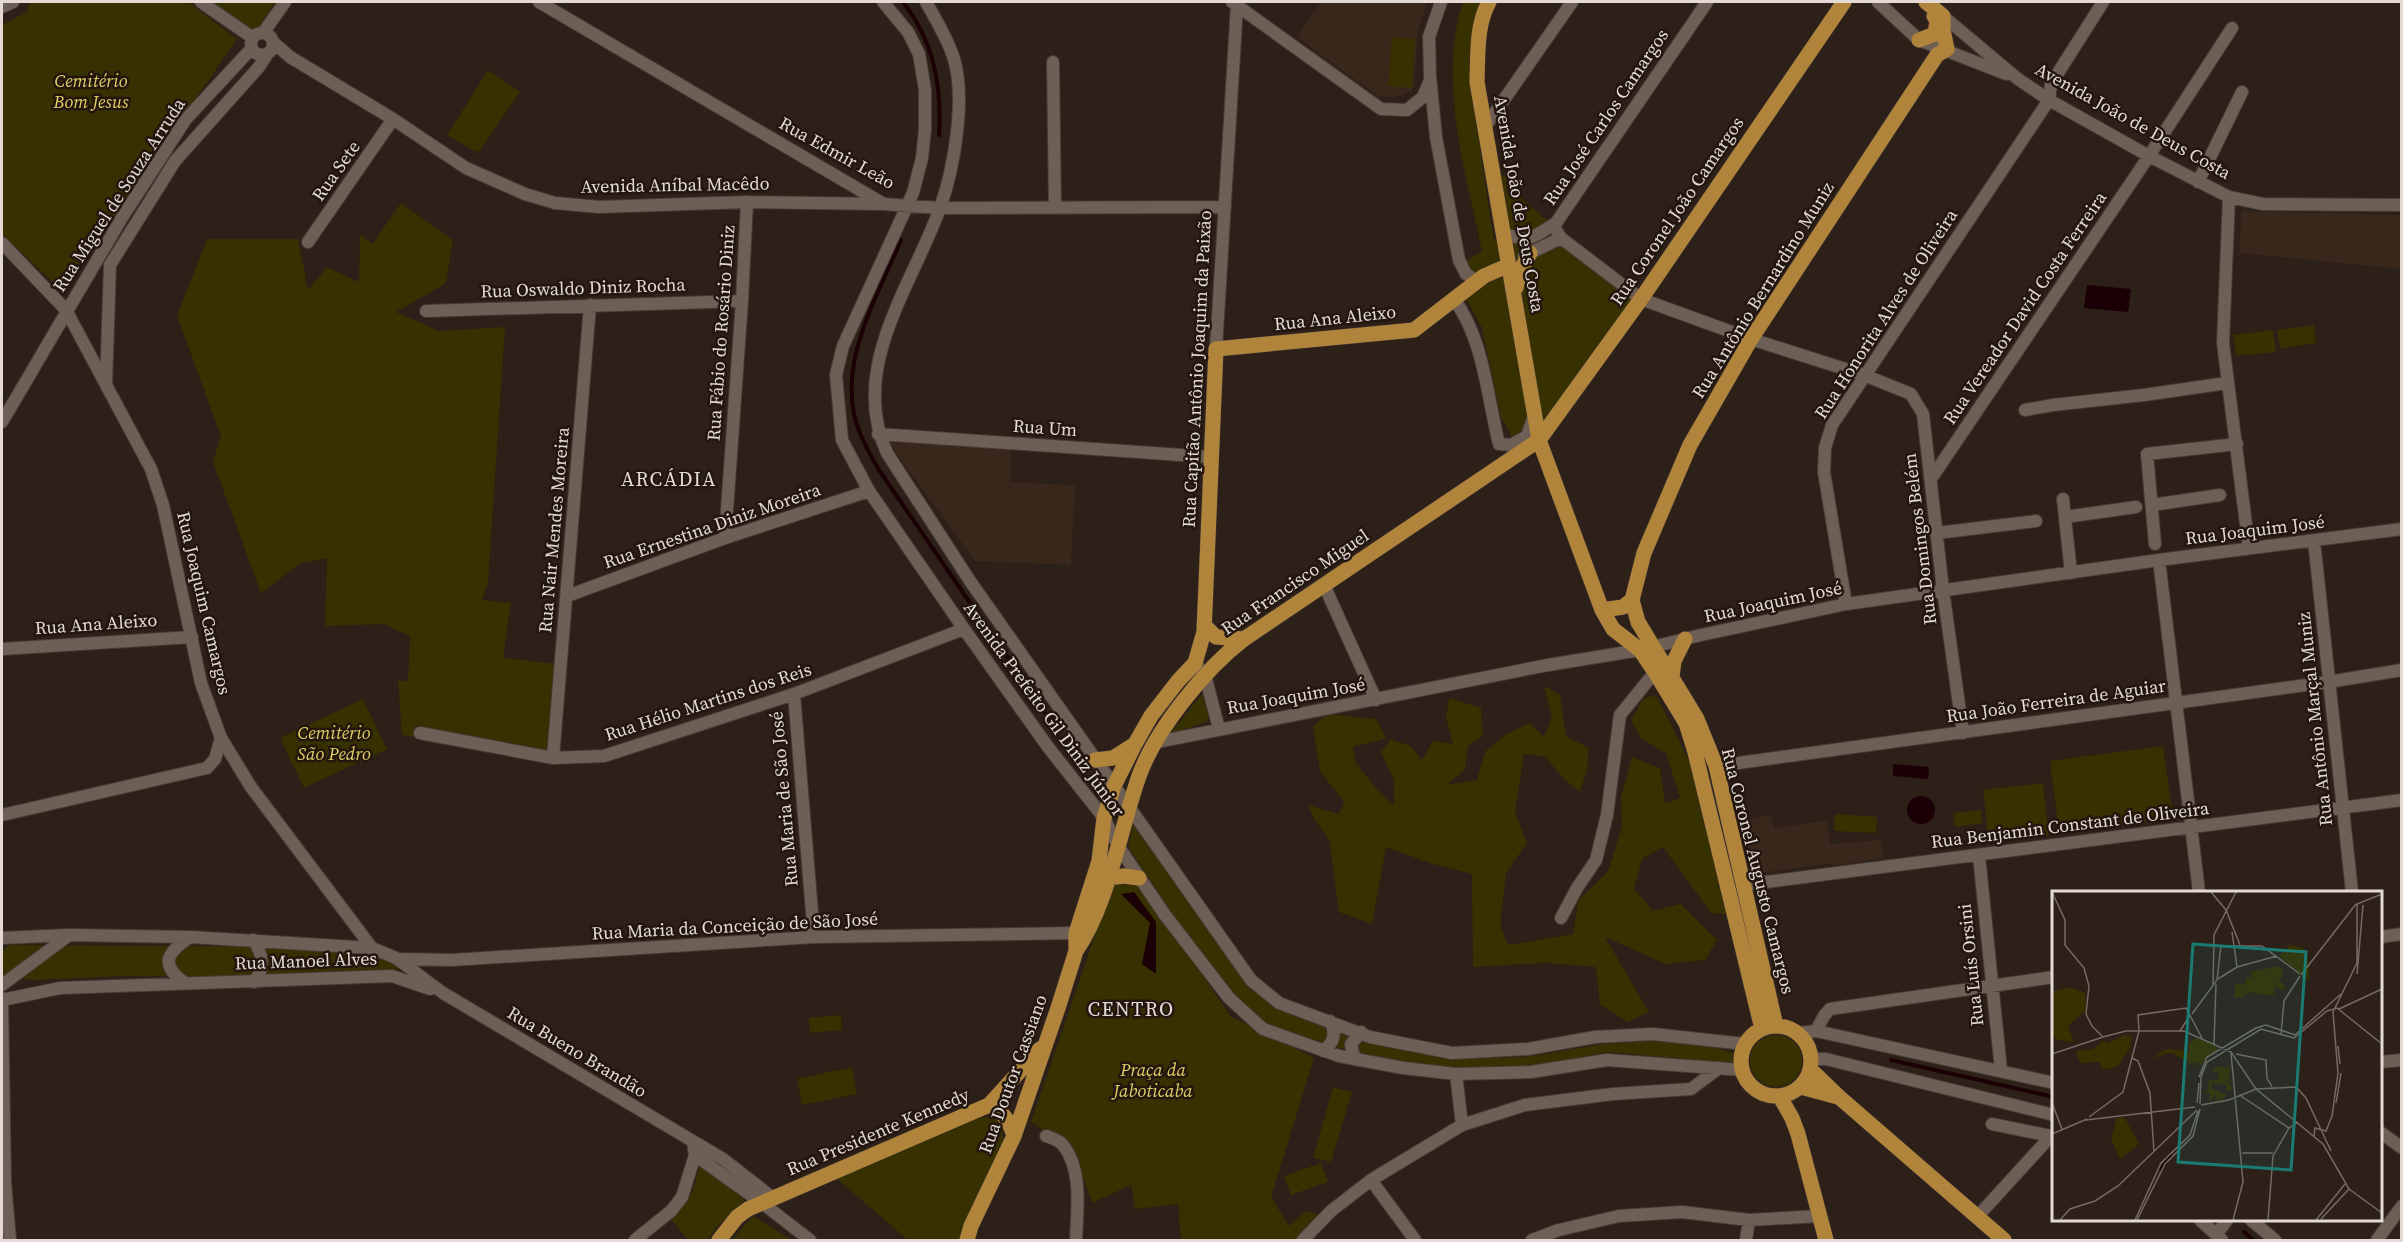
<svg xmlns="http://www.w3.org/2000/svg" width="2403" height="1242" viewBox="0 0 2403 1242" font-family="'Source Serif 4',serif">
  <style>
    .built { fill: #39271b }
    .green { fill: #373000 }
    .water { fill: #1b0006 }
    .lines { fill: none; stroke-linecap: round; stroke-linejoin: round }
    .stream { stroke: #1b0006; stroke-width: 4 }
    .minor-casing { stroke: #463b36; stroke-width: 14 }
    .major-casing { stroke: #463b36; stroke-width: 16 }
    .minor { stroke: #6e5f56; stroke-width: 12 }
    .major { stroke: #b1843b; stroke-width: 15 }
    .labels { text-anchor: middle; stroke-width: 5; stroke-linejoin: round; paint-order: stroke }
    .park-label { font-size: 18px; font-style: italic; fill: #e0ce64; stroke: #22160f }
    .street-label { font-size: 18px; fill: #e3dad5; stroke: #22160f }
    .neighbourhood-label { font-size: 20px; letter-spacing: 1.5px; fill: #e3dad5; stroke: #22160f }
    .inset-river { fill: none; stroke: #1b0006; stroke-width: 3 }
    .inset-road { fill: none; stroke: #756a64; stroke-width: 1.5 }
    .view { fill: #1a7b73; fill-opacity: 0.15; stroke: #1a7b73; stroke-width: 3 }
    .inset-edge { fill: none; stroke: #e3dad5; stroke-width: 3 }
  </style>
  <rect width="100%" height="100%" fill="#2c2018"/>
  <path class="built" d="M1321 2H1427L1418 30 1414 86 1411 91 1397 97 1380 96 1372 92 1297 37Z
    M2241 211 2401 215V269L2240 253Z
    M888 442 1011 447 1010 482 1075 485 1071 565 975 561Z
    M1771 815 1774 828 1827 820 1830 844 1881 840 1883 858 1832 866 1831 863 1748 875 1740 821Z"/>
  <path class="green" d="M30 2H188L237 39 62 291 2 234V25L27 12Z
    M211 2H275L256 32Z
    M1463 2H1483L1470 84 1494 241 1511 239 1497 176 1506 175 1507 193 1521 198 1634 295 1559 410 1512 437 1501 417 1482 328 1465 296 1467 261 1482 251C1466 173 1437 80 1463 2Z
    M1392 37 1415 39 1412 88 1388 86Z
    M488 70 520 92 478 153 447 135Z
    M401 203 453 240 446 283 396 312 439 331 505 327 488 582 482 600 511 603 503 658 557 664 549 751 415 725 413 737 402 735 398 680 408 681 410 636 384 624 325 626 327 558 299 564 261 593 213 462 221 436 177 316 207 239H298L308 290 327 267 359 282 360 234 372 244Z
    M2314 325 2316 343 2280 348 2277 330Z
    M2273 330 2276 352 2236 356 2233 335Z
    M1544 686 1560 695 1566 736 1589 748 1587 770 1580 792 1564 779 1545 757 1524 754 1515 812 1527 843 1506 873 1500 923 1508 945 1573 934 1578 901 1608 871 1622 826 1621 798 1632 757 1660 768 1665 803 1680 798 1666 753 1641 738 1631 720 1643 699 1656 695 1689 760 1726 914 1711 913 1663 847 1642 859 1634 889 1653 911 1681 904 1717 940 1705 960 1666 964 1605 937 1649 1012 1628 1022 1600 1005 1596 967 1545 963 1473 967 1472 874 1430 863 1386 847 1372 924 1339 912 1329 839 1314 819 1308 805 1339 814 1344 802 1320 771 1313 727 1326 714 1376 719 1387 738 1353 747 1356 763 1377 789 1394 806V780L1381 752 1391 739 1410 746 1422 760 1433 741 1453 744 1446 718 1449 698 1481 708 1483 736 1468 746 1465 769 1447 785 1477 780 1485 752 1506 734 1530 723 1544 737 1552 717Z
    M1203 693 1209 705 1208 721 1169 735Z
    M363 699 387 749 304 788 280 738Z
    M2163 746 2173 818 2059 832 2050 761Z
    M2043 783 2049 836 1989 843 1983 790Z
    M1981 810 1983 823 1955 827 1953 813Z
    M1835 814 1877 817 1876 833 1834 831Z
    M1133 825 1251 990 1294 1016 1378 1045 1446 1059 1528 1057 1603 1044 1654 1041 1711 1047 1734 1053 1733 1067 1697 1060 1608 1052 1524 1068 1420 1066 1332 1046 1266 1023 1229 989 1182 928 1128 847Z
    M1135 882 1179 940 1230 1016 1314 1058 1271 1197 1289 1226 1306 1211 1321 1216 1298 1240H1181L1176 1179 1178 1204 1135 1209 1131 1185 1092 1203 1080 1168 1062 1142 1031 1122 1113 883Z
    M8 945 314 947 364 951 404 969 214 976H122L35 980 2 977 3 951Z
    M841 1015 842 1030 810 1033 809 1018Z
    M1750 1061a26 26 0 1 1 52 0a26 26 0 1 1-52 0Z
    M852 1067 857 1094 802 1105 797 1079Z
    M1333 1087 1352 1092 1331 1162 1313 1158Z
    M991 1117 1002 1124 1003 1141 961 1240H908L835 1177 976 1118Z
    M1321 1163 1328 1182 1291 1195 1284 1176Z
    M700 1164 745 1200 716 1228 707 1240H688L670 1218C693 1199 693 1191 700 1164Z
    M753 1216 792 1240H732Z"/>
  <path class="water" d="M2087 285 2131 289 2128 312 2084 308Z
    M1893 764 1929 767 1928 779 1893 776Z
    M1907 810a14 14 0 1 1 28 0a14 14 0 1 1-28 0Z
    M1134 892 1156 922V974L1142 964 1150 923 1121 894Z"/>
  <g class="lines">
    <path class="stream" d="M903 2C934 42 942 86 939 135
      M901 240C877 298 833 369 860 433 865 446 872 458 879 470L1051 721
      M1891 1060 2054 1097
      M2244 1232 2253 1240"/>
    <defs>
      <path id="minor" d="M201 2 253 38
        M539 2 882 203
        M883 2 908 32 919 54 925 90V129L922 158 913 193 843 346 836 375 842 440 869 491 964 629 1048 747 1104 818 1118 846 1165 915 1229 998 1263 1029 1339 1056 1403 1068 1456 1074 1531 1072 1607 1060 1742 1070
        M926 2C936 20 948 39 954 59 966 99 954 169 940 208 912 286 848 368 887 453L970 581 1251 980 1279 1003 1370 1037 1452 1053 1528 1049 1595 1037 1653 1034 1745 1044
        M1232 2 1381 109 1407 110 1423 97 1430 80
        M1441 2 1429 37 1430 76 1436 137 1459 260 1466 274 1477 281
        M1707 2 1556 223 1555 228 1561 238 1641 299 1751 339 1864 375 1911 394 1923 414 1943 590 1963 733
        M1878 2 1919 40 2006 74
        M2 7 13 2
        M1943 16 2018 79 2049 100 2149 156 2229 197 2263 204 2402 205
        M263 33 285 2
        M251 44a11 11 0 1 1 22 0a11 11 0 1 1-22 0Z
        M273 42 290 57 393 119 466 168 525 194 555 203 599 207 747 202 883 204 940 208 1225 207
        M1053 62 1055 208
        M1485 127 1572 2
        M2198 182 2242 92
        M2229 197 2223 343 2249 548
        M1504 234C1532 243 1532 237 1556 223
        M308 242 393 119
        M2 243 66 310 151 469 163 505 201 683 221 738 251 787 372 948
        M1524 256 1561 238
        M1454 299C1484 340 1487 396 1499 444L1511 445 1527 436 1534 416
        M426 311 742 301
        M1216 349 1237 5
        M106 385 110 265 175 161 259 67 268 53
        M2025 410 2053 405 2144 395 2227 383
        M2 422 123 216 186 119 252 48
        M878 434 1210 457
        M1931 479 2149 156 2232 28
        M2063 499 2071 573
        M2152 505 2220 495
        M2065 517 2136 507
        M1937 533 2036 521
        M725 538 742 301 747 202
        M2314 541 2352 892
        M2155 544 2147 454 2237 444
        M2159 560 2199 892
        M1324 585 1376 700
        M567 596 725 538 869 491
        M1846 604 1824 472 1825 448 1832 425 2049 100 2051 84 2103 2
        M2 649 192 637
        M1195 663 1205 675 1219 729
        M794 694 814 937
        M420 733 553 758 604 756 794 694 964 629
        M1157 742 1548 665 1640 650 1701 635 1846 604 2159 560 2402 529
        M553 758 590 305
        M1716 766 2328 682 2402 670
        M2 815 207 768 215 759 221 738
        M1979 856 2001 1070
        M1743 885 2402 800
        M1561 918 1577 888 1596 860 1607 815 1620 715 1655 672
        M2380 937 2402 934
        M2 938 69 935 190 937 372 948 396 958 443 993 723 1159 773 1198
        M253 940C263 953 265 969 254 982
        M398 959 452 960 814 937 1076 933
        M185 983C158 964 168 952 190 937
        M2 985 68 936
        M2 998 5 1182 10 1240
        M2 1000 60 988 392 976 430 989
        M1816 1031 1824 1016 1830 1009 2054 977
        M1798 1033 1816 1031 2054 1083
        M1323 1051C1334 1043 1337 1033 1330 1021
        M1811 1059H1826L2054 1115
        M1358 1060 1353 1054 1351 1044 1361 1032
        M2380 1062 2402 1060
        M1456 1074 1462 1125
        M2380 1132 2402 1148
        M1046 1136C1052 1138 1059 1140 1063 1145 1083 1170 1077 1210 1076 1240
        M693 1142 695 1155 762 1203 810 1240
        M1371 1180 1415 1240
        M1977 1217 2051 1136 1992 1124
        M2200 1220 2222 1240
        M2251 1220 2275 1240
        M2216 1235 2227 1220
        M635 1240 671 1211 682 1197 695 1155
        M1303 1240 1331 1211 1371 1180 1462 1125 1525 1105 1613 1094 1691 1089 1719 1068
        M1532 1240 1559 1230 1619 1216 1682 1212 1749 1220 1820 1216
        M1746 1240 1749 1220
        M2377 1240 2402 1206"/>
      <path id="major" d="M1489 2C1476 25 1478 56 1477 82L1539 440 1602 610 1613 629 1640 650 1655 672 1686 723 1695 752 1762 1029
        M1919 40 1935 34 1937 21 1934 16
        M1516 288 1520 271 1530 253
        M1602 610 1623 607 1632 600
        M1204 625 1216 637 1244 639
        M1672 676 1674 661 1685 639
        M1095 760 1113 758 1135 744
        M1107 878 1124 876 1139 878
        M1076 951C1108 905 1120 830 1139 776 1156 729 1205 669 1244 639L1539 440 1641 299 1844 2
        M1776 1026 1716 766 1697 719 1638 622 1632 600 1644 553 1690 445 1751 339 1937 55 1947 49 1943 30V16L1926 2
        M1741 1061a35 35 0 1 1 70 0a35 35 0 1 1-70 0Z
        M1810 1069 1839 1097 2004 1240
        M1801 1087 1838 1097
        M1780 1097 1792 1118 1798 1134 1826 1240
        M989 1105C1003 1111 1010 1122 1014 1136
        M719 1240 737 1217 748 1209 989 1105 1040 1049
        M967 1240 971 1226 1014 1136 1058 1008 1076 951V933L1099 861 1104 818 1114 786 1135 744 1151 716 1178 681 1195 663 1204 632 1216 349 1414 330 1484 276 1509 265"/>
    </defs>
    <use href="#minor" class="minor-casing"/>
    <use href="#major" class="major-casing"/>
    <use href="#minor" class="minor"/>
    <use href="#major" class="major"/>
  </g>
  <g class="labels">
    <g class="park-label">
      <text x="91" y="87">Cemitério<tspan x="91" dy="21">Bom Jesus</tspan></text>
      <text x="334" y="739">Cemitério<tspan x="334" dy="21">São Pedro</tspan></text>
      <text x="1153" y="1076">Praça da<tspan x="1153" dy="21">Jaboticaba</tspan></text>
    </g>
    <g class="street-label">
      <text transform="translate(1606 117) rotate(-56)" y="6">Rua José Carlos Camargos</text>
      <text transform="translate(2133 121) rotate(29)" y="6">Avenida João de Deus Costa</text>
      <text transform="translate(837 153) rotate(29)" y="6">Rua Edmir Leão</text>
      <text transform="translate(336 171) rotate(-55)" y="6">Rua Sete</text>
      <text transform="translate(675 185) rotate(-1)" y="6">Avenida Aníbal Macêdo</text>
      <text transform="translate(119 195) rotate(-57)" y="6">Rua Miguel de Souza Arruda</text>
      <text transform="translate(1519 204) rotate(80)" y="6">Avenida João de Deus Costa</text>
      <text transform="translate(1677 211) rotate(-56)" y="6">Rua Coronel João Camargos</text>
      <text transform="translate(583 288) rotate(-2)" y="6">Rua Oswaldo Diniz Rocha</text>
      <text transform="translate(1763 290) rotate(-58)" y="6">Rua Antônio Bernardino Muniz</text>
      <text transform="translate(2025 308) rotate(-56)" y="6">Rua Vereador David Costa Ferreira</text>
      <text transform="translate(1886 314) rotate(-57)" y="6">Rua Honorita Alves de Oliveira</text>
      <text transform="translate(1335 318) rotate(-6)" y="6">Rua Ana Aleixo</text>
      <text transform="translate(721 333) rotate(-86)" y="6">Rua Fábio do Rosário Diniz</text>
      <text transform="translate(1197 369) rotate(-87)" y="6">Rua Capitão Antônio Joaquim da Paixão</text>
      <text transform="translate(1045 428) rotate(4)" y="6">Rua Um</text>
      <text transform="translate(712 526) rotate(-19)" y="6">Rua Ernestina Diniz Moreira</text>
      <text transform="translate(554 530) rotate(-85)" y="6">Rua Nair Mendes Moreira</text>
      <text transform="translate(2255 530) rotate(-7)" y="6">Rua Joaquim José</text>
      <text transform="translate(1920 539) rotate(-97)" y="6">Rua Domingos Belém</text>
      <text transform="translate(1295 582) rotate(-34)" y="6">Rua Francisco Miguel</text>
      <text transform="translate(1773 602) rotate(-12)" y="6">Rua Joaquim José</text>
      <text transform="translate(204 603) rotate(77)" y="6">Rua Joaquim Camargos</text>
      <text transform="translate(96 624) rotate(-4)" y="6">Rua Ana Aleixo</text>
      <text transform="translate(1296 696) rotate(-10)" y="6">Rua Joaquim José</text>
      <text transform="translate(2056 701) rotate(-8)" y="6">Rua João Ferreira de Aguiar</text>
      <text transform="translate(708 702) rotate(-18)" y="6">Rua Hélio Martins dos Reis</text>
      <text transform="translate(1044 709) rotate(54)" y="6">Avenida Prefeito Gil Diniz Júnior</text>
      <text transform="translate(2315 719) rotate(-96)" y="6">Rua Antônio Marçal Muniz</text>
      <text transform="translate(784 799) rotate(-95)" y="6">Rua Maria de São José</text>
      <text transform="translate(2070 825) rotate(-7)" y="6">Rua Benjamin Constant de Oliveira</text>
      <text transform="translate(1758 871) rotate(76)" y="6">Rua Coronel Augusto Camargos</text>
      <text transform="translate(735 926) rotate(-3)" y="6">Rua Maria da Conceição de São José</text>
      <text transform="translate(306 961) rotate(-2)" y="6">Rua Manoel Alves</text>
      <text transform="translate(1971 965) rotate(-96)" y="6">Rua Luís Orsini</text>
      <text transform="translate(577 1052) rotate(31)" y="6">Rua Bueno Brandão</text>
      <text transform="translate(1013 1074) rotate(-70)" y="6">Rua Doutor Cassiano</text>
      <text transform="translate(878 1132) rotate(-23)" y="6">Rua Presidente Kennedy</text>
    </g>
    <g class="neighbourhood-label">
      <text x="669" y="486">ARCÁDIA</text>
      <text x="1131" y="1016">CENTRO</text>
    </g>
  </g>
  <g transform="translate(2052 891)">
    <rect width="330" height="330" fill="#2c2018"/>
    <path d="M238 54 250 56 256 65 257 90 227 65ZM224 75 231 78 230 86 226 87 233 96 229 100 223 95 221 105 196 101 190 107 182 106 184 93 193 94 195 86 201 87 198 81ZM18 96 33 102 34 113 33 120 16 135 22 151 5 149 0 142V101ZM73 144 80 146 78 157 66 175 58 178 50 177 47 171 28 172 24 160 41 158 52 149 55 152ZM145 147 167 157 149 173 139 170 146 177 119 161 99 168 114 158 137 160V152ZM172 175V178L179 175 176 185 180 191 173 189 182 197 174 200 175 194 160 191 159 198 175 204 171 208 180 207 160 210 166 207 163 204 157 211 158 201 151 202 156 199 157 189H165L168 182 161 180 162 177ZM65 227H73L87 253 68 268 59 248Z" fill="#373000"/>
    <path class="inset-river" d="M108 279 120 264"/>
    <path class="inset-road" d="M0 1 13 29V54L32 77 37 95 34 123 40 135 51 146 74 140H132L179 161 204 198 271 253 297 298 330 322M159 1 174 19 188 54M180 41 185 76M163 55H210L248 83M305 83 311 14M249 84 304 13M166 88 185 76 225 65M161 95 162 44 184 1M287 118 330 98M140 123 165 89 169 54M87 140 86 124 134 117 150 147M128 140 138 124M229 143 232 110 248 85M162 153 164 93M286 155 288 173M179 162 191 291 181 329M0 163 51 146M184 163 214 169 215 187 220 196M80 167 86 170 98 202 102 261M147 186 155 166 204 137 214 134 243 144 289 103M189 205 237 237 246 231M0 212 10 238M145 212 147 192M284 212 289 182M148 213 149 186 155 171 209 138 242 147 275 120 285 117 330 153M149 214 177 209 204 198 244 196 254 207 279 260M37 226 71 201 87 140M34 229 143 216M0 243 35 228M262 245 263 237 274 240 280 225 286 182 281 121 305 72V13L330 3M190 262H221M269 328 297 298M8 329 18 318 43 310 66 295 145 219M83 329 109 272 138 244 146 220M85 329 113 273 141 245 148 218M216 329 221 265 237 237M264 329 293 293"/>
    <path class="view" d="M141 53 254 61 239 279 126 271Z"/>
    <rect width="330" height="330" class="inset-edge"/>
  </g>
  <rect width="2403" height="1242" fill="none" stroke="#e3dad5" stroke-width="6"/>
</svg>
